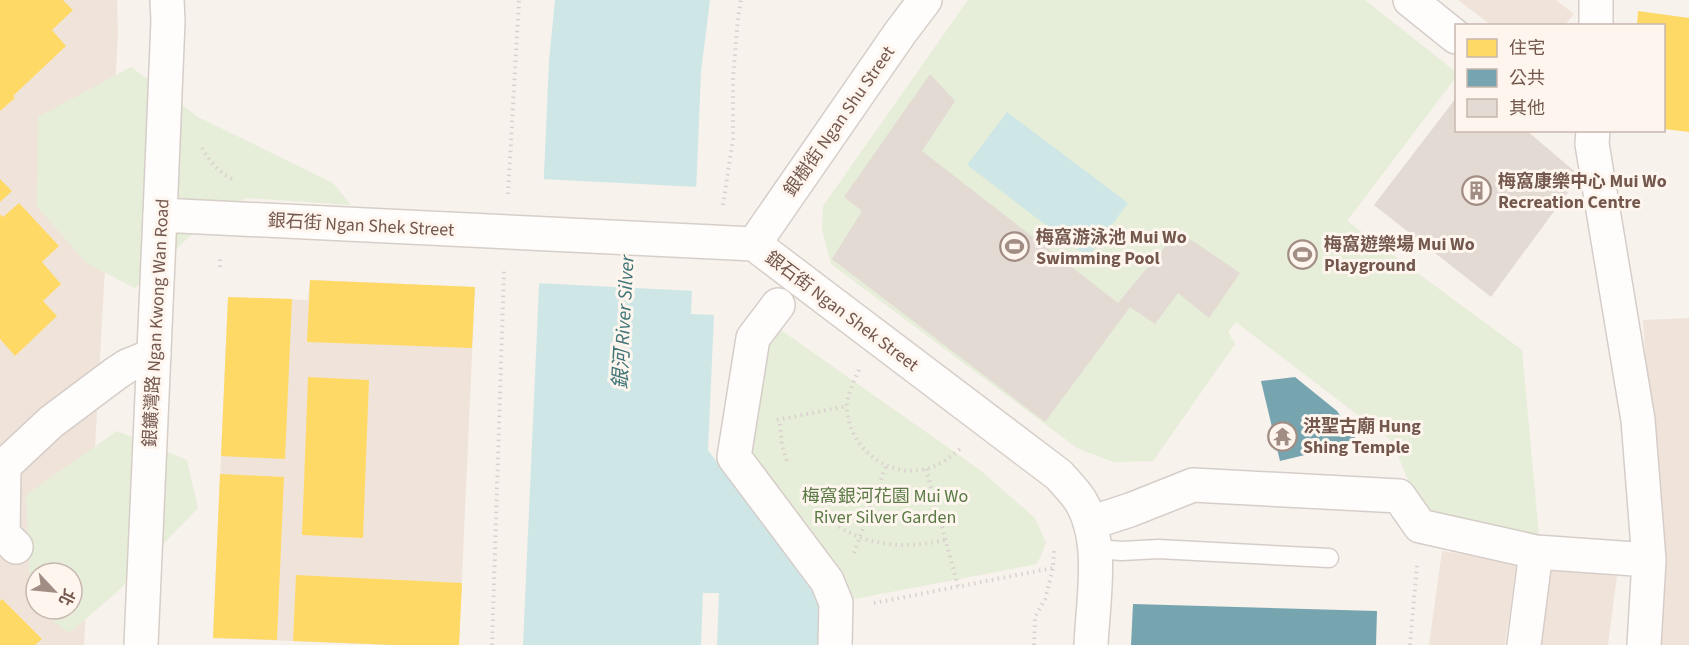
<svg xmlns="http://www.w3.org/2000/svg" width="1689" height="645" viewBox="0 0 1689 645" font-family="'Source Sans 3','Noto Sans TC',sans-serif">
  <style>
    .residential { fill: #f0e4da; fill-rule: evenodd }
    .green { fill: #e6edd8; fill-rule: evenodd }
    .water { fill: #cee7e6 }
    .pier { fill: #f7f2ec }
    .homes { fill: #ffd966 }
    .public { fill: #76a5af }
    .building { fill: #e3dad4 }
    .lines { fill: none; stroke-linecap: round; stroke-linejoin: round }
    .lane-casing { stroke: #d6cdc9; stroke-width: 21 }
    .street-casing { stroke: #d6cdc9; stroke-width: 36 }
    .secondary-casing { stroke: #d7cec8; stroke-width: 36 }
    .path { stroke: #dad1cf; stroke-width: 4; stroke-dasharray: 1.5 4.5; stroke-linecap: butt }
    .lane { stroke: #fefdfc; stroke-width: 18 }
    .street { stroke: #fefdfc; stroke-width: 33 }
    .secondary { stroke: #fefdfc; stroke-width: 33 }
    .labels { text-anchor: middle; stroke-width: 6; stroke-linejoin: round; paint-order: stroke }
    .street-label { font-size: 18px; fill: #74574d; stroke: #fef6ee }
    .poi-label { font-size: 18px; font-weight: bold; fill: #74574d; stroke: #fef6ee; text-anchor: start }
    .park-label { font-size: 18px; fill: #5a7945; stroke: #fef6ee }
    .water-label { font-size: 20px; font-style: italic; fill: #417578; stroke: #fef6ee }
  </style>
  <rect width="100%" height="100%" fill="#f7f2ec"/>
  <path class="residential" d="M0 0H117L118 34 84 645H0ZM36 573H72V609H36Z
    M1458 0H1556L1574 14 1565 25H1491Z
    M310 280 475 287 459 645H394L213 638 228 297 308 300Z
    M1689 318V645H1654L1659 569 1643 320Z
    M1442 551 1517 562 1505 645H1429Z
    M1539 567 1617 576 1608 645H1530Z"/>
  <path class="green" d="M968 0H1365L1456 72V77L1347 221 1522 350 1539 536 1421 512 1392 441 1236 322 1228 332 1235 344 1153 461 1113 462 1077 448 831 264 822 230 823 206Z
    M131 67 198 117 333 183 351 205 246 198 190 236 135 288 86 263 37 206 38 117Z
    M778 328 980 470 1035 518 1046 543 1037 564 849 600 742 459 756 358Z
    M117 431 187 460 198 508 116 593 69 633 31 605 26 495ZM36 573H72V609H36Z"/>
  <path class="water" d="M555 0H710L701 72 691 314 714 315 708 450 821 603 819 645H523L549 61Z
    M1007 112 1128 203 1088 257 967 165Z"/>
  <path class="pier" d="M541 179 699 187 695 291 536 283Z
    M703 593H719L717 645H701Z"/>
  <path class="homes" d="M0 0H63L73 10 52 30 66 46 13 96 15 98 0 111Z
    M1638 11 1689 18V132L1664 129V26H1637Z
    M0 179 12 191 0 202Z
    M19 203 59 246 42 262 61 284 43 301 57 316 15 356 0 339V214L3 217Z
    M310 280 475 287 472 348 307 342Z
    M228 297 292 299 285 459 221 456Z
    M308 377 369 380 363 538 302 535Z
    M220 474 284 477 277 640 213 638Z
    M296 575 462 583 459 645H394L293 641Z
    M2 599 42 639 35 645H0V601Z"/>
  <path class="public" d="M1295 377 1337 411 1358 442 1280 461 1261 381Z
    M1133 604 1377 611 1376 645H1131Z"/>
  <path class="building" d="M930 74 955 101 922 151 1118 303 1178 231 1240 273 1209 318 1178 293 1155 324 1130 307 1045 422 832 259 862 211 844 197Z
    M1456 98V130H1526L1580 176 1491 297 1374 205Z"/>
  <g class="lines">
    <defs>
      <path id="lane" d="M1096 549 1122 551 1158 549 1329 558"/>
      <path id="street" d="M1410 0 1456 37
        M1596 26V0
        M1593 130 1592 144 1638 420 1649 560 1644 645
        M160 215 168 21 167 0
        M754 244 900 33 925 0
        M778 305 753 338 734 457 827 581 836 603 835 645
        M1090 523 1130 510 1193 485 1399 496 1420 526 1536 552 1649 560
        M16 547 3 534 4 466 51 422 115 374 127 366 154 355
        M1524 645 1536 552"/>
      <path id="secondary" d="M141 645 160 215 754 244 1059 475C1066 483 1074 491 1080 500 1105 540 1093 599 1091 645"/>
    </defs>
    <use href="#lane" class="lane-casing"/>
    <use href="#street" class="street-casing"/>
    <use href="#secondary" class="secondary-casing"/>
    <path class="path" d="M202 148C209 161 219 172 232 179
      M508 194 519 0
      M723 205 733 139V78L738 18 741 0
      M220 267V256
      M859 370C854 381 848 392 847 405 846 445 886 479 925 469 940 466 950 457 961 448
      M777 420 847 406
      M780 424 782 445 787 461
      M926 469 958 586
      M834 523C866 547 907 549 945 540
      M854 553 886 466
      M874 603 1053 568
      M492 645 504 270
      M1034 645 1035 617 1045 599 1053 568 1054 550
      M1410 645 1417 565"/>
    <use href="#lane" class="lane"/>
    <use href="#street" class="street"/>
    <use href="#secondary" class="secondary"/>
  </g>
  <defs>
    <symbol id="building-ring" viewBox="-11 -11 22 22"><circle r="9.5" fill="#fef6ee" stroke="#a28d85" stroke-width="1.5"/><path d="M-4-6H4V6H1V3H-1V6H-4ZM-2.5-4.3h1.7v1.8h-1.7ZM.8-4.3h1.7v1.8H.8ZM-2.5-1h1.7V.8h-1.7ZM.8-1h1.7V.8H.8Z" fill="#a28d85"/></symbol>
    <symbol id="stadium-ring" viewBox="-11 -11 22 22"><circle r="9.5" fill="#fef6ee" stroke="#a28d85" stroke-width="1.5"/><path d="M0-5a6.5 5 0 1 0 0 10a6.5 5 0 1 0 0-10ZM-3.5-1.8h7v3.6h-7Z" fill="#a28d85"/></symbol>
    <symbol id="temple-ring" viewBox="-11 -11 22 22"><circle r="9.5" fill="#fef6ee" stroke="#a28d85" stroke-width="1.5"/><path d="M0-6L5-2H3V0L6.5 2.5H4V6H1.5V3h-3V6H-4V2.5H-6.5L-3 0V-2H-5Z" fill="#a28d85"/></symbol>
  </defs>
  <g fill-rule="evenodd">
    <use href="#building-ring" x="1460" y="174" width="33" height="33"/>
    <use href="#stadium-ring" x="998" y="230" width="33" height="33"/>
    <use href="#stadium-ring" x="1286" y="238" width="33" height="33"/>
    <use href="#temple-ring" x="1266" y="420" width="33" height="33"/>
  </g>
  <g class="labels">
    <g class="street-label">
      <text transform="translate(839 121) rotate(-55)" y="6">銀樹街 Ngan Shu Street</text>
      <text transform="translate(361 225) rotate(3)" y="6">銀石街 Ngan Shek Street</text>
      <text transform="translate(842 311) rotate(37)" y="6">銀石街 Ngan Shek Street</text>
      <text transform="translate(156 323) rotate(-87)" y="6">銀鑛灣路 Ngan Kwong Wan Road</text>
    </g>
    <g class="poi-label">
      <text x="1498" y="187">梅窩康樂中心 Mui Wo<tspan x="1498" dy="21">Recreation Centre</tspan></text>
      <text x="1036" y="243">梅窩游泳池 Mui Wo<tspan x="1036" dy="21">Swimming Pool</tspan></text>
      <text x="1324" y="250">梅窩遊樂場 Mui Wo<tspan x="1324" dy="21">Playground</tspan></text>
      <text x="1303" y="432">洪聖古廟 Hung<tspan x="1303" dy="21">Shing Temple</tspan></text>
    </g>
    <g class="park-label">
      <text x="885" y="502">梅窩銀河花園 Mui Wo<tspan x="885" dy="21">River Silver Garden</tspan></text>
    </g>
    <g class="water-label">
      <text transform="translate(623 322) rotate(-87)" y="7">銀河 River Silver</text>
    </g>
  </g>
  <rect x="1455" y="24" width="210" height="108" fill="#fef6ee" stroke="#c7b6ae" stroke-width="1.5"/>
  <rect x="1467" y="39" width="30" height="18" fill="#ffd966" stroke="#c7b6ae" stroke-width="1.5"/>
  <text x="1509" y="54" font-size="18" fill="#74574d">住宅</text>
  <rect x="1467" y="69" width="30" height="18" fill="#76a5af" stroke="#c7b6ae" stroke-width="1.5"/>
  <text x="1509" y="84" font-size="18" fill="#74574d">公共</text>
  <rect x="1467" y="99" width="30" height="18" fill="#e3dad4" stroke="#c7b6ae" stroke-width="1.5"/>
  <text x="1509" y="114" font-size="18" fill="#74574d">其他</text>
  <g transform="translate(54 591) rotate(116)"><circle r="28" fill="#fef6ee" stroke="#c7b6ae" stroke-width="1.5"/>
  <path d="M0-4.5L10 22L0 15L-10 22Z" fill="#a28d85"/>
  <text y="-9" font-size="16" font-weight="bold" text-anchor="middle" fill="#74574d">北</text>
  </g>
</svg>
